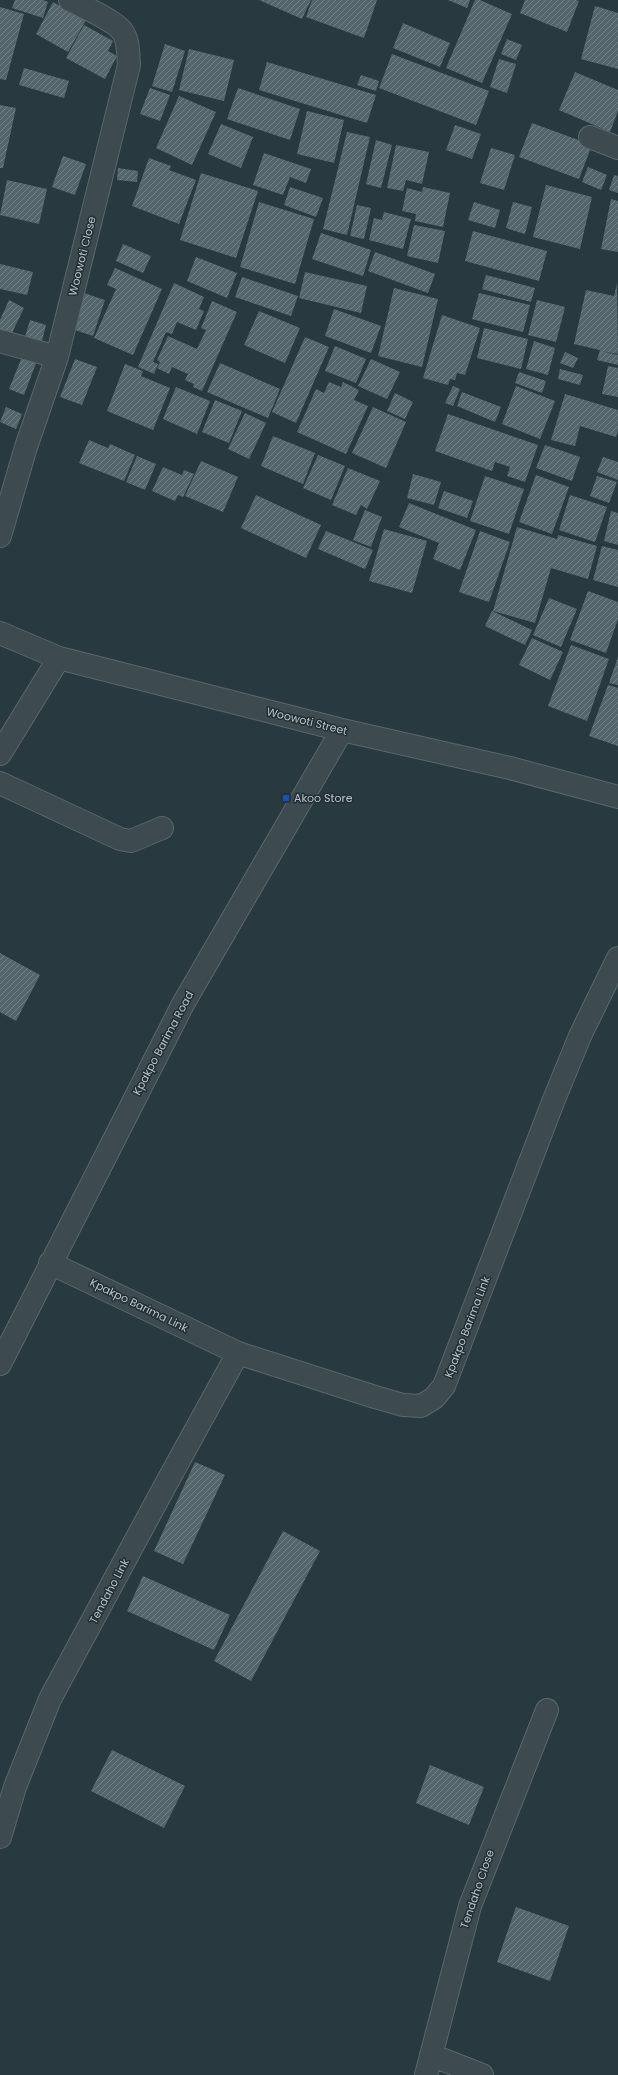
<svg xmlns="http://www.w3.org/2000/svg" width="618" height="2075" viewBox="0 0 618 2075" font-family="Poppins,sans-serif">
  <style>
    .building { fill: url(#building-hatch) }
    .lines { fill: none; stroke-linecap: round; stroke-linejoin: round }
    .minor-casing { stroke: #5a676d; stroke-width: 24 }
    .minor { stroke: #3d4a50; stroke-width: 22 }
    .transit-dot { fill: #1a4fb4; stroke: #212f35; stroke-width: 1.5 }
    .labels { text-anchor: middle; stroke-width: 3; stroke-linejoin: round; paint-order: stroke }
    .street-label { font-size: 11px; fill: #b9c4ca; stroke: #212f35 }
    .poi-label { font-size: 11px; fill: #b9c4ca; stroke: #212f35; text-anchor: start }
  </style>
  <defs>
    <pattern id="building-hatch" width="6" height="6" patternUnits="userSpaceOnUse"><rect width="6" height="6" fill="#54666c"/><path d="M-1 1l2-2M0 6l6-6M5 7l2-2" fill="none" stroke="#728186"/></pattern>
  </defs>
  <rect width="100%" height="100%" fill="#293940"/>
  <path class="building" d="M15 0H43L48 2 43 18 12 8Z
    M259 0H311L302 19Z
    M312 0H377L364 38 306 17Z
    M448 0H470L467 8Z
    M475 0H480L512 14 482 83 446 68Z
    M525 0H576L579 1 567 32 520 13Z
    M53 2 86 20 68 52 36 34Z
    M595 6 618 13V69L581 59Z
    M0 7 24 14 6 80 0 79Z
    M403 23 450 43 440 67 393 48Z
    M84 25 113 41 108 51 117 56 105 79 66 58Z
    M507 39 522 45 516 60 501 54Z
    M165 44 185 51 172 92 152 86Z
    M189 49 234 60 224 101 179 90Z
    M392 54 489 91 476 125 379 88Z
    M499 59 516 64 507 93 490 87Z
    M267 62 376 95 367 123 259 90Z
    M24 68 69 81 64 98 19 85Z
    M575 72 618 90V111L610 132 559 110Z
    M361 75 379 81 376 91 357 85Z
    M150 88 170 95 160 121 140 114Z
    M238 88 300 109 290 140 227 119Z
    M179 96 216 112 192 165 156 148Z
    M0 105 16 108 3 168H0Z
    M307 111 344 120 334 163 297 154Z
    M532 123 592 145 579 179 519 157Z
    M221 124 253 137 241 168 208 154Z
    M455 125 481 134 472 159 446 150Z
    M347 132 370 137 347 235 323 229Z
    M376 140 392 145 381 188 366 184Z
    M396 145 429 152 422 184 406 180 403 191 387 188Z
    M491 148 515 155 504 190 480 183Z
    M264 153 311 169 306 183 290 177 283 195 253 185Z
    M63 156 86 164 75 195 52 187Z
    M149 158 171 166 169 170 196 180 179 224 132 206Z
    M588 167 607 175 601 190 582 182Z
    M118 168 138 171 137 182 117 180Z
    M201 173 258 191 236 258 180 240Z
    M614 175 618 176V193L609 190Z
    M7 180 47 189 39 224 0 215Z
    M546 185 592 197 580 249 533 237Z
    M290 187 323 198 316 217 284 205Z
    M423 187 450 193 443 227 415 221 416 214 402 211 407 188 422 192Z
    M611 199 618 201V252L601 249Z
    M259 202 314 219 295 284 240 267Z
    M474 202 500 210 495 228 468 220Z
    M513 202 532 207 525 234 506 228Z
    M357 205 371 208 364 239 350 236Z
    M384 212 411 219 403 249 369 240 374 218 382 220Z
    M414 225 445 231 438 263 407 256Z
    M473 231 547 251 539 281 465 261Z
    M321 233 371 250 363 276 312 259Z
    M123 244 151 256 143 273 116 261Z
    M375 252 435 274 428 293 368 271Z
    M196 257 237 273 227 298 187 281Z
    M0 264 33 272 27 295 0 289Z
    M115 268 162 289 133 355 94 338 116 289 107 285Z
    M305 272 367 286 361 313 299 298Z
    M486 275 535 288 531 302 482 289Z
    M242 277 298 296 291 316 235 297Z
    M174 283 204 297 199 309 204 311 196 330 177 322 172 334 166 332 153 362 158 364 154 374 138 367Z
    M617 283 618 354 601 351 618 355V365L597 360 600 350 574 344 586 290 614 296Z
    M394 288 438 299 422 367 378 356Z
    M84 293 105 300 93 336 72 329Z
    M479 293 530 305 523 332 472 319Z
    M9 300 24 308 10 337 0 332V320Z
    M537 300 565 307 556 342 528 335Z
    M212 301 237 312 202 391 193 387 194 384 185 380 188 374 172 367 169 374 157 368 160 362 157 360 168 336 197 349 206 330 201 328Z
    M334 309 381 326 371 353 325 336Z
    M259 311 300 328 285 363 244 345Z
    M442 315 480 328 465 375 457 373 455 380 450 379 448 385 423 378Z
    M30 320 46 325 41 345 24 340Z
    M484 328 528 339 521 369 477 358Z
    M305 337 329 347 296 423 272 412Z
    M534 341 555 348 548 375 526 369Z
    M335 346 366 359 356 383 325 371Z
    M24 352 38 358 24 395 9 389Z
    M565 352 578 358 573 368 560 363Z
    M75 359 97 367 82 405 60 397Z
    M371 359 400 372 387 399 358 386Z
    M220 363 280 389 268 418 207 392Z
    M125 364 143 371 141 376 170 388 153 430 107 411Z
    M608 366 618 368V397L602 394Z
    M560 369 583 375 580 385 558 379Z
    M519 372 546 381 542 393 515 383Z
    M329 382 341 387 343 382 359 390 354 400 368 406 346 454 297 432 316 389 324 393Z
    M453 386 460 389 453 406 445 403Z
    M516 386 555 401 540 439 502 424Z
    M176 387 210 401 197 434 163 419Z
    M462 392 501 407 495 422 457 406Z
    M395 393 413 402 405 419 387 411Z
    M565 394 618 410V430L616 437 580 426 575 446 551 440Z
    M215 400 242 411 229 443 202 432Z
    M6 407 22 414 16 429 0 422Z
    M373 407 406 422 386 468 352 453Z
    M245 413 266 423 249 459 228 449Z
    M448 414 538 445 525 482 507 476 510 467 495 462 492 471 435 451Z
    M273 436 315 453 303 484 261 466Z
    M89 440 108 448 110 444 135 455 124 481 79 463Z
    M545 445 580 457 572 481 536 468Z
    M318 455 345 466 331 500 303 488Z
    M137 456 156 464 145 490 126 482Z
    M603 457 618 462V480L597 472Z
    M201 461 238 477 223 512 185 496Z
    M163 467 182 475 184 470 194 474 183 497 178 495 175 501 152 491Z
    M348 468 380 481 367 509 361 505 356 515 332 505Z
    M413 474 441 482 434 505 407 498Z
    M536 475 569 487 552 534 519 522Z
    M485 476 524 489 509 534 470 521Z
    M597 476 617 482 609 503 590 496Z
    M444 491 473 501 467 518 438 508Z
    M256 495 321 525 306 558 241 528Z
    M570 495 607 507 595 542 559 530Z
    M409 503 476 530 460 570 433 559 439 543 399 527Z
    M365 510 382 517 371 547 353 540Z
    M611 511 618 513V545L604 541Z
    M517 527 557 539 558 535 597 546 588 579 551 568 535 623 493 611Z
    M384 529 427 541 412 593 369 581Z
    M326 531 373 550 365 569 318 549Z
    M480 531 510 542 489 602 459 592Z
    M602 546 618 550V587L593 580Z
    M588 591 618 602V619L606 653 570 640Z
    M549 598 577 609 561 647 533 635Z
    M492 611 532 630 525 645 485 626Z
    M532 638 563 652 550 680 519 665Z
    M571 645 609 659 587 721 548 706Z
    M618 657V685L609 683Z
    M608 685 618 688V746L589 736Z
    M0 953 40 975 16 1021 0 1012Z
    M195 1462 225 1475 183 1564 154 1551Z
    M283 1531 320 1551 251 1681 214 1661Z
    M143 1576 230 1615 214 1650 127 1611Z
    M112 1750 185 1786 164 1828 91 1791Z
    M430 1765 484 1787 469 1825 416 1803Z
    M516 1907 569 1926 550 1981 497 1962Z"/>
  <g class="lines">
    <defs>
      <path id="minor" d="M590 137 618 148
        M0 341 57 357
        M0 536 26 447 57 357 129 65C128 54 129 40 122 31 115 21 82 6 70 0
        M0 633 59 658 342 730 510 768 618 797
        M0 754 59 658
        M0 783 120 839 131 841 162 828
        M50 1263 238 1353 375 1397 403 1405 421 1406 434 1398 444 1386 553 1102 580 1036 618 958
        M0 1364 183 1004 342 730
        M0 1837 15 1787 50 1699 166 1484 238 1353
        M431 2055 482 2075
        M426 2075 470 1906 547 1710"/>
    </defs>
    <use href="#minor" class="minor-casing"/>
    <use href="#minor" class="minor"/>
  </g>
  <rect class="transit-dot" x="282" y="794" width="8" height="8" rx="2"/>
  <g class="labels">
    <g class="street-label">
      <text transform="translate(82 256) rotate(-76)" y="4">Woowoti Close</text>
      <text transform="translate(307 721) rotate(14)" y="4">Woowoti Street</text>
      <text transform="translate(163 1043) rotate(-62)" y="4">Kpakpo Barima Road</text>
      <text transform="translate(139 1305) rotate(26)" y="4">Kpakpo Barima Link</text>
      <text transform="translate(467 1327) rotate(-69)" y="4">Kpakpo Barima Link</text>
      <text transform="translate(109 1591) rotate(-62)" y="4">Tendaho Link</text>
      <text transform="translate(477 1889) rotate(-71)" y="4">Tendaho Close</text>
    </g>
    <g class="poi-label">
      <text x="294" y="802">Akoo Store</text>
    </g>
  </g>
</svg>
